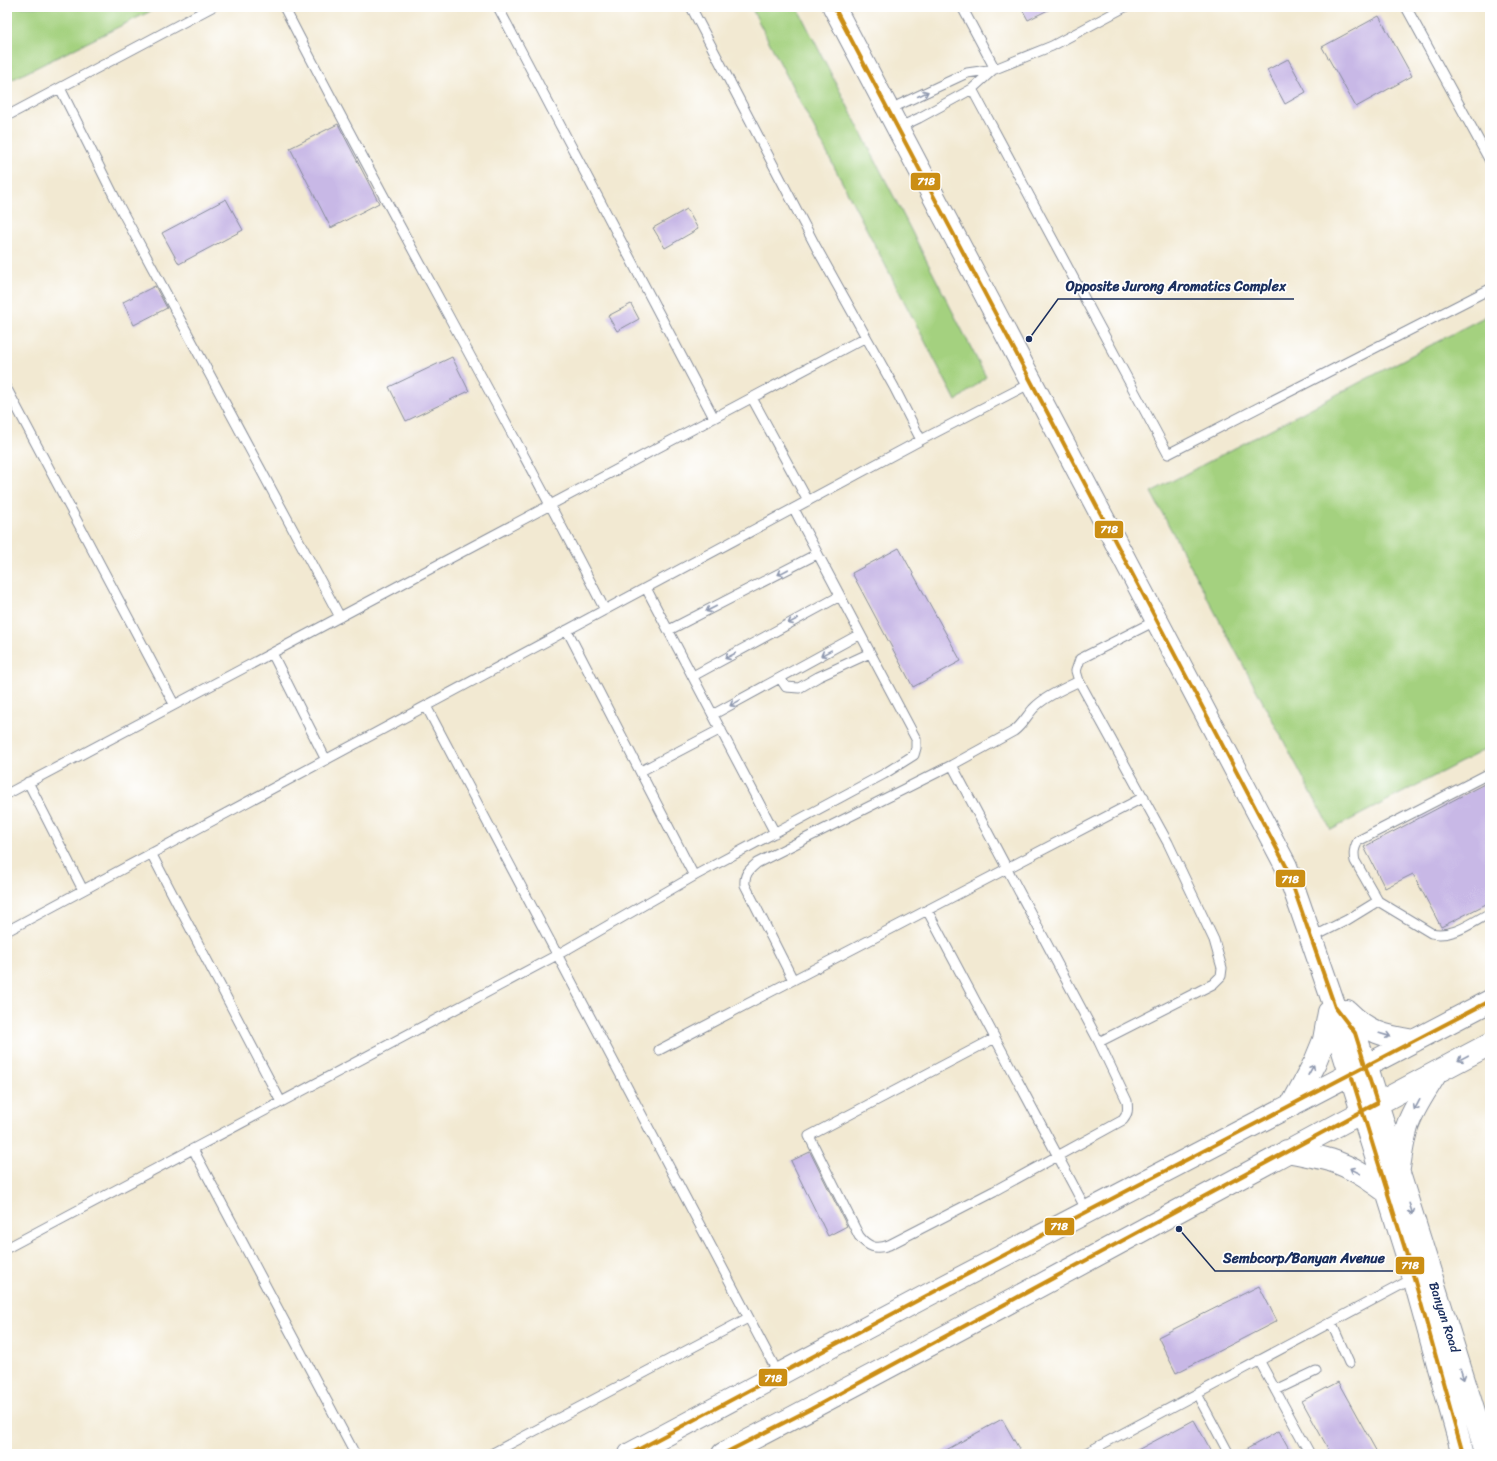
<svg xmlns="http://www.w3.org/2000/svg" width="1497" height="1461" viewBox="0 0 1497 1461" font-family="Sriracha,sans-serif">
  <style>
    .green { fill: #a4d17f; stroke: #60806e }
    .building { fill: #c8b8e6 }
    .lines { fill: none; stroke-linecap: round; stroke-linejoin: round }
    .lane-casing { stroke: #868c98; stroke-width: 11 }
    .secondary-casing { stroke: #868c98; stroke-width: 24 }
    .lane { stroke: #fff; stroke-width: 9 }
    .secondary { stroke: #fff; stroke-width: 22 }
    .bus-1-casing { stroke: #fff; stroke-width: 7 }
    .bus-1 { stroke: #cb8e13; stroke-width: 4 }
    .oneway { stroke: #8d97ae }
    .labels { text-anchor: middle; stroke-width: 3.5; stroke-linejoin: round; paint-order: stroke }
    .street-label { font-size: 13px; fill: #1b2f5e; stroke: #fff }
    .leader { fill: none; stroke: #1b2f5e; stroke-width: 1.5 }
    .callout-dot { fill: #1b2f5e; stroke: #fff; stroke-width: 1.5 }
    .callout-label { font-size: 14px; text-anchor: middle; font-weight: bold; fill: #1b2f5e; stroke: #fff; stroke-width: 3.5; stroke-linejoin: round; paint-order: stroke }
    .line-badge { stroke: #fff; stroke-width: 1.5 }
    .badge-label { font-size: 11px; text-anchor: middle; font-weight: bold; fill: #fff }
  </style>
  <rect width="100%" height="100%" fill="#fff"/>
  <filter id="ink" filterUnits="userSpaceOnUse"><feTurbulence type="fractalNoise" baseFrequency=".025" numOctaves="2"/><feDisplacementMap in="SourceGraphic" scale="8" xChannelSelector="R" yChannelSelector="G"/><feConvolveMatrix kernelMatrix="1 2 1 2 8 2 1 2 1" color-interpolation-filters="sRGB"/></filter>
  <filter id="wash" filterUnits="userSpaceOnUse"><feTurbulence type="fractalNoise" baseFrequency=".012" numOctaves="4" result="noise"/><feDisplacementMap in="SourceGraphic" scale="16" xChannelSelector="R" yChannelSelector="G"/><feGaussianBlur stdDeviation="0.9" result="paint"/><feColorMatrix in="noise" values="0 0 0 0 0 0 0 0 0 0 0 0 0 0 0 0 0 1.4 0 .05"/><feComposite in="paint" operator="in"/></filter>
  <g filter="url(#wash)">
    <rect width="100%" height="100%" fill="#f2e9d2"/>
    <path class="green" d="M7 7H159L7 82Z
      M751 7H797L986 377 956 401Z
      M1490 314V747L1331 830 1151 492Z"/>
    <g id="blocks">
      <path class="building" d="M1021 7H1054L1028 20Z
        M1379 16 1412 76 1356 107 1322 47Z
        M1288 59 1306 92 1285 104 1267 70Z
        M338 124 379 203 331 228 290 148Z
        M226 199 243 230 179 264 162 233Z
        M687 209 698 229 665 248 653 228Z
        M155 286 167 308 134 325 123 302Z
        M631 304 639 319 617 331 608 316Z
        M452 357 469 391 406 421 389 387Z
        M899 548 961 661 913 687 852 573Z
        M1490 781V902L1441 927 1413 874 1385 888 1364 847Z
        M810 1152 847 1226 828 1236 791 1161Z
        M1259 1286 1277 1321 1176 1373 1158 1337Z
        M1338 1382 1378 1454H1331L1302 1401Z
        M1002 1419 1022 1454H939Z
        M1194 1420 1213 1454H1130Z
        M1279 1431 1292 1454H1238Z"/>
    </g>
  </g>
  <g filter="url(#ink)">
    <use href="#blocks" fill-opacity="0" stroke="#868c98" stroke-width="1"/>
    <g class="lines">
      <defs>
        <path id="lane" d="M284 7C388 210 501 407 605 610
          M498 7 714 418
          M691 7 816 247 894 387 921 440
          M962 7 995 69
          M1406 7 1490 161
          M60 88 117 202 340 617
          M972 89 1168 454 1490 289
          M888 110 967 73 995 69 1052 46 1125 7
          M7 116 212 7
          M898 128 919 118 972 89 994 69
          M7 389 174 704
          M752 398 808 501
          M646 588 775 833
          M567 630 694 876
          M669 630 817 554
          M272 653 326 760
          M693 676 840 596
          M780 678 786 687 799 688 818 677 870 653
          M426 706 779 1375
          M714 714 860 634
          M952 765 1099 1042 1127 1101C1128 1109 1128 1114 1123 1120L994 1191 889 1245C876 1250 868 1247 859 1236L809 1136 995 1038
          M641 771 721 729
          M1490 773 1358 841C1354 848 1353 853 1355 861L1378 901 1431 933C1453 938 1471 923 1490 913
          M28 782 83 890
          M7 794 866 337
          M151 853 281 1102
          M927 910 1087 1211
          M7 931 921 440 1031 383
          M1311 938 1347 920 1378 901
          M793 980 745 885C744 874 749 870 757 863L952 765 1014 731C1022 725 1026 717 1033 709 1045 696 1064 689 1079 681
          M1099 1042 1213 984 1221 976 1222 968 1214 940 1168 843 1079 681 1076 671 1080 659 1157 620
          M659 1050 1144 797
          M193 1149 355 1454
          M7 1248 557 955 694 876 884 774 914 755 916 748V739L794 509
          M1331 1322 1349 1363
          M1259 1360 1310 1454
          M1276 1390 1316 1371
          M1197 1394 1229 1454
          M491 1454 748 1318
          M1084 1454 1414 1278"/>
        <path id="secondary" d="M834 7 1286 866 1335 1007 1355 1033 1487 1454
          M1335 1007 1338 1035 1414 1278 1463 1454
          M1347 1011C1369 1033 1384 1036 1414 1041
          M1292 1105 1315 1062 1324 1040 1329 1012
          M1287 1151C1301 1154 1316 1156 1330 1160 1352 1167 1369 1179 1387 1192
          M1399 1168C1401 1154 1403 1141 1407 1127 1413 1108 1427 1089 1437 1072
          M630 1454 926 1296 1490 1001
          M723 1454C980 1321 1233 1179 1490 1044"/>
      </defs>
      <use href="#lane" class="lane-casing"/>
      <use href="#secondary" class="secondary-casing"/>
      <use href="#lane" class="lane"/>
      <use href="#secondary" class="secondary"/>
      <defs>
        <path id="bus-1" d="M1352 1078 1414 1278 1463 1454
          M630 1454 926 1296 1490 1001
          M723 1454 811 1409 1377 1103 1355 1033 1335 1007 1286 866 834 7"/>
      </defs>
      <use href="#bus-1" class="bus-1-casing"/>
      <use href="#bus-1" class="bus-1"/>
    </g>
    <defs><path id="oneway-shaft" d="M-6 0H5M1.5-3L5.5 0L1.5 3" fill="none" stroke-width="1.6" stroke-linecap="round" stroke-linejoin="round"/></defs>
    <g class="oneway">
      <use href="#oneway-shaft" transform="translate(923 94) rotate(-25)"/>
      <use href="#oneway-shaft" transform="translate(783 572) rotate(152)"/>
      <use href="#oneway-shaft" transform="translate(711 609) rotate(153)"/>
      <use href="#oneway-shaft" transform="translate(793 621) rotate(152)"/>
      <use href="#oneway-shaft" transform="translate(826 653) rotate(151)"/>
      <use href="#oneway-shaft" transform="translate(730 656) rotate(152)"/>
      <use href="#oneway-shaft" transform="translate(735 703) rotate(151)"/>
      <use href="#oneway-shaft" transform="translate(1385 1035) rotate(16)"/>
      <use href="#oneway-shaft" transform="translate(1463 1058) rotate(152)"/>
      <use href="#oneway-shaft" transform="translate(1311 1070) rotate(-61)"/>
      <use href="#oneway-shaft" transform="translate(1417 1105) rotate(118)"/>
      <use href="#oneway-shaft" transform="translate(1355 1171) rotate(-152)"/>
      <use href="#oneway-shaft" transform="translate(1411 1209) rotate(72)"/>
      <use href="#oneway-shaft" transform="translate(1462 1374) rotate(72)"/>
    </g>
  </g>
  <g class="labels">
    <g class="street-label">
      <text transform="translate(1445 1317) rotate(72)" y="5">Banyan Road</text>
    </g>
  </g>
  <path class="leader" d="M1029 339L1058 299H1294M1179 1229L1215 1271H1393"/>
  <g class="callout-dot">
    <circle cx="1029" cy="339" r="4"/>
    <circle cx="1179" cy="1229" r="4"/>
  </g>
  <g class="callout-label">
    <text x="1176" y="291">Opposite Jurong Aromatics Complex</text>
    <text x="1304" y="1263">Sembcorp/Banyan Avenue</text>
  </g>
  <g class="line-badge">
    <rect x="910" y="172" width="31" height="19" rx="4" fill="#cb8e13"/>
    <rect x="1094" y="520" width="30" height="19" rx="4" fill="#cb8e13"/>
    <rect x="1275" y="869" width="31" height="19" rx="4" fill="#cb8e13"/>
    <rect x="1044" y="1217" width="31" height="19" rx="4" fill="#cb8e13"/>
    <rect x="1395" y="1256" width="30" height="19" rx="4" fill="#cb8e13"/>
    <rect x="758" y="1368" width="30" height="19" rx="4" fill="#cb8e13"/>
  </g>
  <g class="badge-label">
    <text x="926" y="185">718</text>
    <text x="1109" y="533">718</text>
    <text x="1290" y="883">718</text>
    <text x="1059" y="1230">718</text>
    <text x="1410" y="1269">718</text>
    <text x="773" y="1382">718</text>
  </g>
  <rect width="1497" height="1461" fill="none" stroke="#fff" stroke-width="24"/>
</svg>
